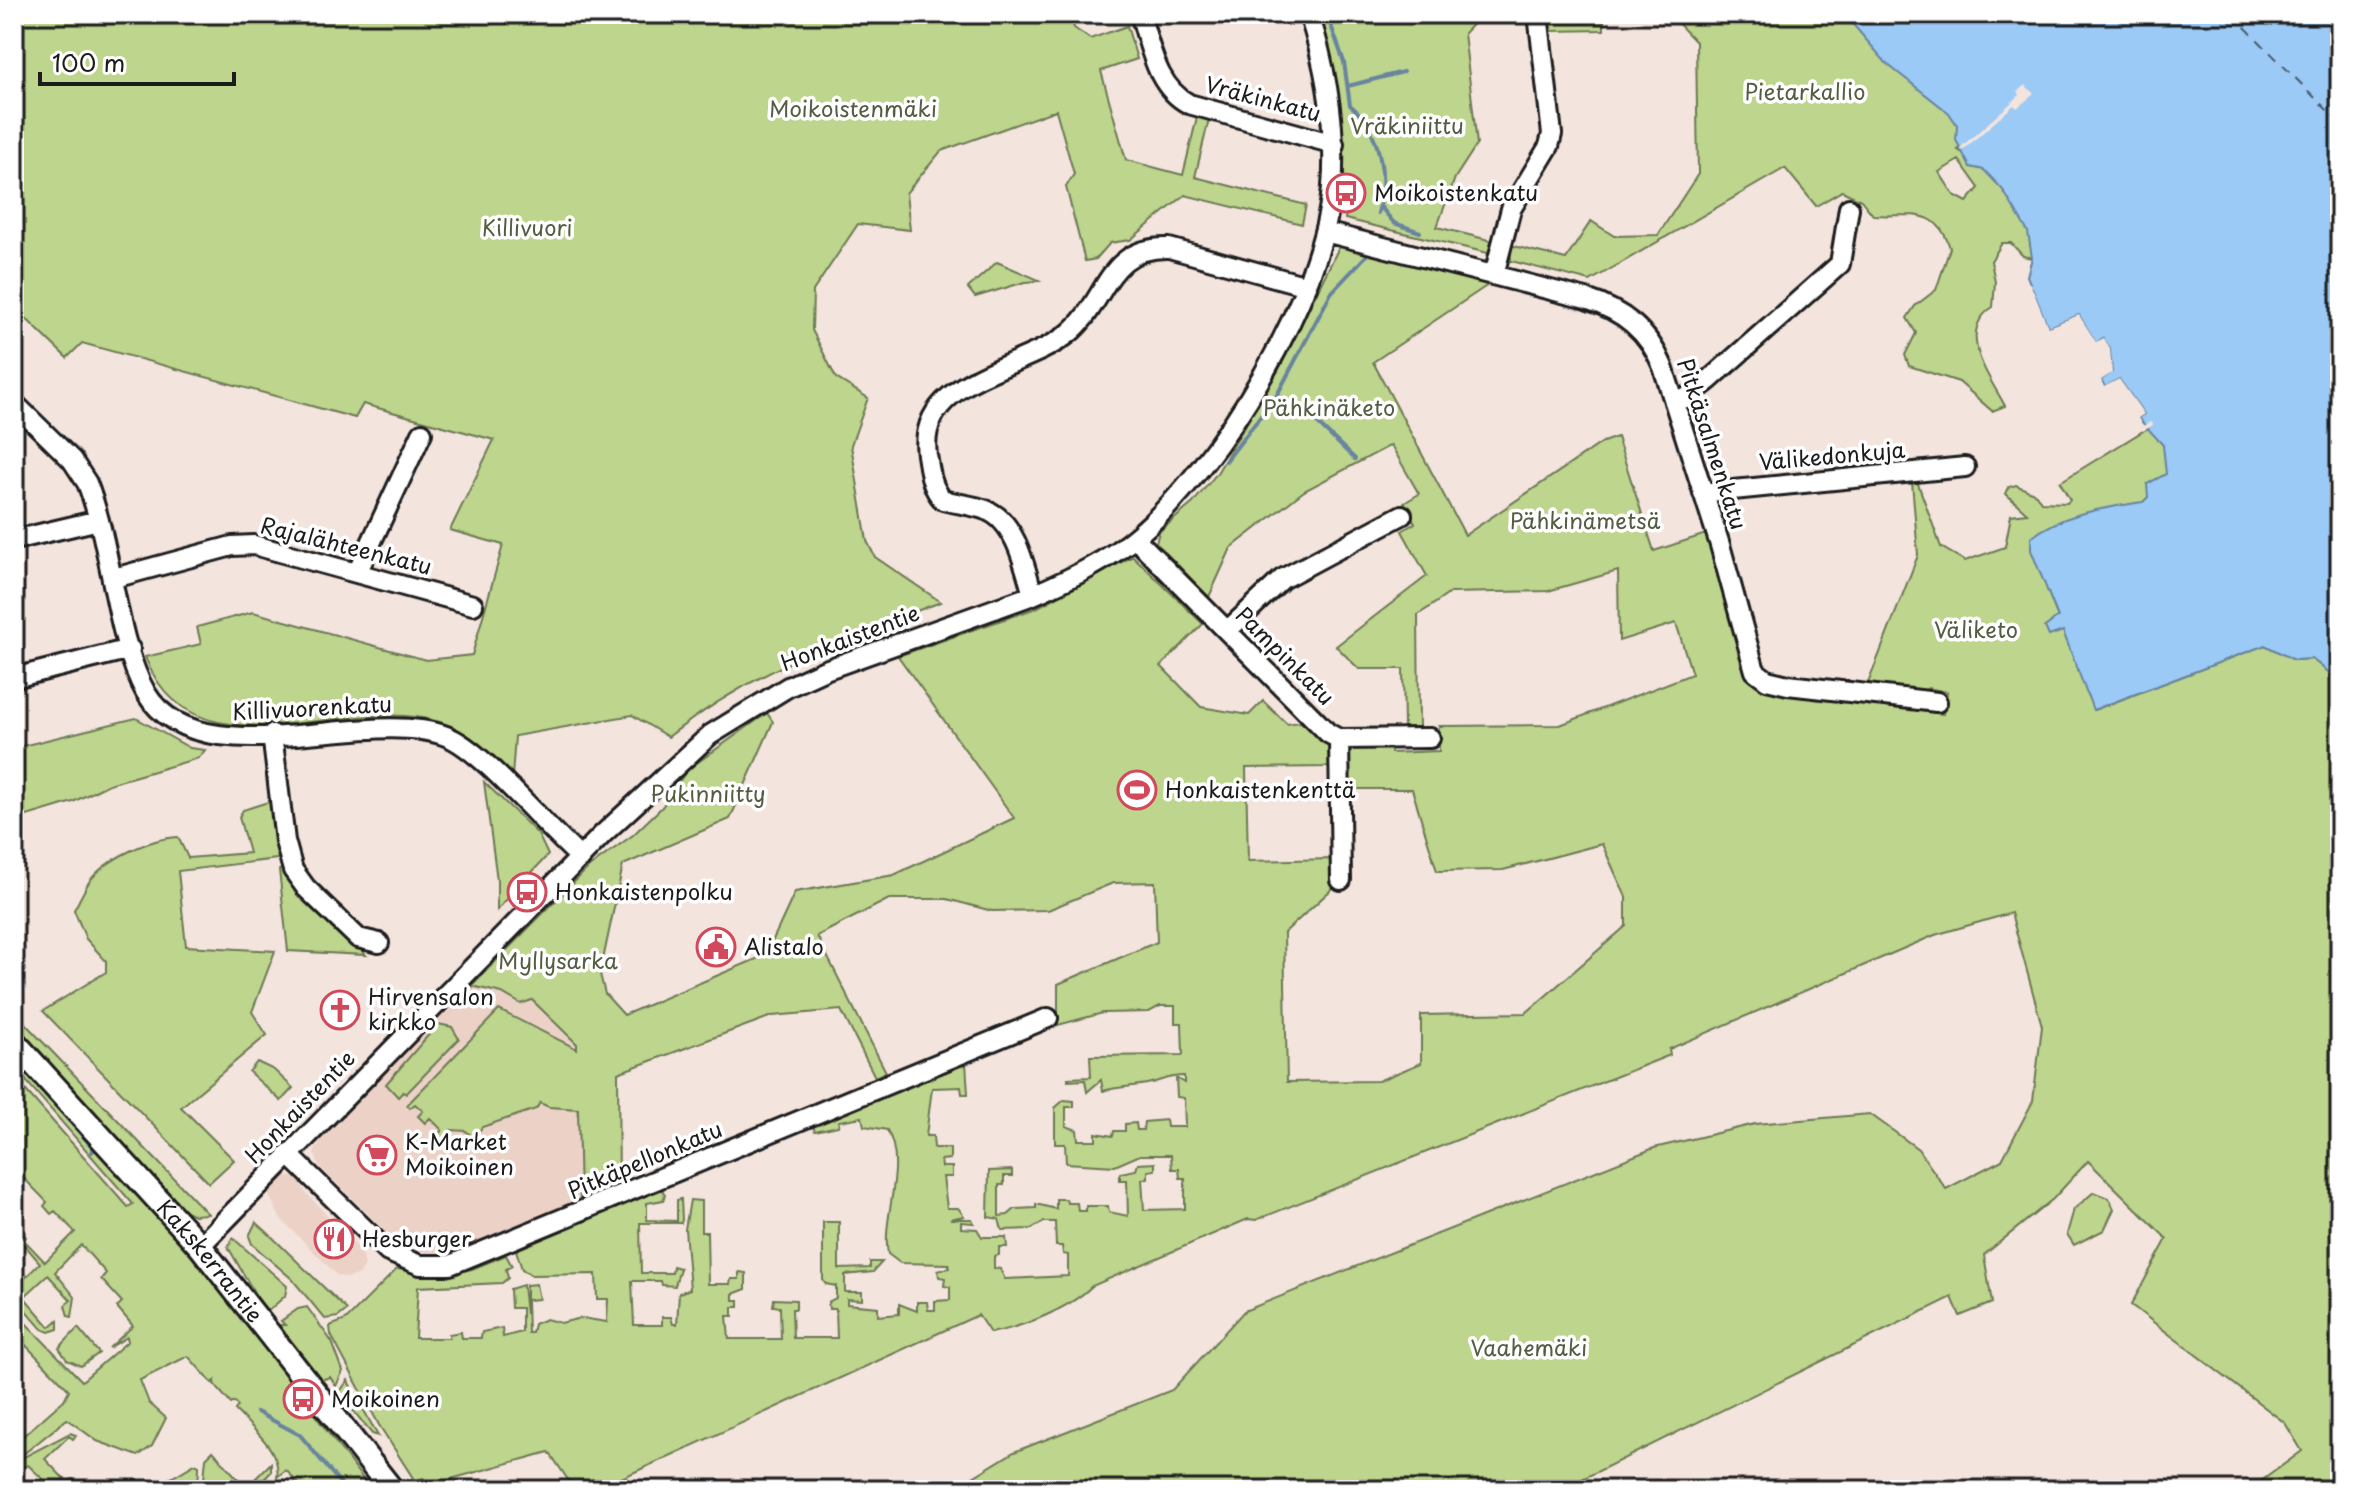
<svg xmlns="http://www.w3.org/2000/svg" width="2354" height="1504" viewBox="0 0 2354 1504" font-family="'Playpen Sans',sans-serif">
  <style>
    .built { fill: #ecd1c7 }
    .green { fill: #bdd58c; stroke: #6c7854; stroke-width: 2; fill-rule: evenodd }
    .water { fill: #9bcaf6; stroke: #68849f; stroke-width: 2 }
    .pier { fill: #f4e4de }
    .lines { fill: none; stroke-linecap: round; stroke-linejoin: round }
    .stream { stroke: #68849f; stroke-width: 4 }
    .ferry { stroke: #485968; stroke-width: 2; stroke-dasharray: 10 8; stroke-linecap: butt }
    .minor-casing { stroke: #1c1c1c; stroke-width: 24 }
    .major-casing { stroke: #1c1c1c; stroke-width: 28 }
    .minor { stroke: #fff; stroke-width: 18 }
    .major { stroke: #fff; stroke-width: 22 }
    .labels { text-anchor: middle; stroke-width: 7; stroke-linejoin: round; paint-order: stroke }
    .park-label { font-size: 22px; fill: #545d43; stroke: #fff }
    .street-label { font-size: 22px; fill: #1c1c1c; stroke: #fff }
    .poi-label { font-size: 22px; fill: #1c1c1c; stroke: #fff; text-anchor: start }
  </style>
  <rect width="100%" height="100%" fill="#f4e4de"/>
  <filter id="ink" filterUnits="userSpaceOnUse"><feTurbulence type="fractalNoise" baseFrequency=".0125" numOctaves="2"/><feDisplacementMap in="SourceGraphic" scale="16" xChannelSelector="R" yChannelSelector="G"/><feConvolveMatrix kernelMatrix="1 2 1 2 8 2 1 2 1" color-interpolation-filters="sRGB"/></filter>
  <g filter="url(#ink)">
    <path class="built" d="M471 986 527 994 577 1044 580 1201 459 1251 425 1252 403 1244 385 1231 320 1167 314 1153 320 1140Z
      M283 1175 298 1179 306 1193 362 1252 365 1266 360 1274 349 1278 338 1276 280 1218 269 1195 270 1189Z"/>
    <path class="green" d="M14 14H1070L1074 28 1090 39 1127 26 1137 59 1101 71 1126 160 1183 175 1197 117 1209 119 1195 177 1306 205 1302 224 1185 195 1130 240 1110 243 1096 259 1085 261 1066 187 1074 174 1056 110 941 151 906 193 910 230 858 224 813 291 812 330 836 378 868 398 851 445 867 541 875 557 941 602C842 638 752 671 668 737L632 715 515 736 512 777C490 753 472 732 440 722 346 692 193 782 145 657L201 644 197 627 253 612 426 660 472 655 503 545 450 530 494 440 363 404 355 418 82 343 67 358 14 307Z
      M1316 14H1482L1464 33 1477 144 1455 178 1437 227 1493 241 1488 253 1345 219 1350 182H1345Z
      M1548 14H1604V30L1550 31Z
      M1669 14H1868L1978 132 1958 150 1961 152 1978 137 2048 239 2028 273 2032 258 2023 256 2011 243H2002L1991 261 1995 282 1993 307C1955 331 1989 376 2005 406L1992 411 1959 382 1909 366 1905 355 1916 333 1907 318 1915 306 1936 290 1950 248C1936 204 1909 218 1873 215L1861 200 1842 191 1816 206 1785 168 1590 281 1511 261 1510 245 1566 259 1591 221 1614 236 1658 235 1698 174 1696 42ZM1959 160 1979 188 1967 202 1954 195 1939 172Z
      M1340 245 1494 281 1373 362 1465 535 1603 442 1617 437 1654 551 1709 533 1748 669 1909 709 1943 714 1947 692 1928 688 1921 693 1867 686 1918 555 1912 482 1917 481 1941 547 1965 561 2005 547 2011 515 2027 513 2006 494 2009 487 2016 485 2036 494 2041 502 2067 503 2070 500 2060 482 2153 425 2162 429 2171 477 2047 589 2058 618 2045 627 2063 631 2094 710 2265 645 2294 660 2312 659 2340 681V1490H2249L2302 1451 2285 1423 2131 1305 2167 1239 2088 1161 2053 1199 1984 1255 1992 1303 1960 1316 1952 1297 1560 1490H952L1014 1452 1172 1390 1244 1311 1654 1148 1755 1124 1870 1114 1918 1149 1946 1189 2002 1160 2033 1101 2042 1026 2011 913 1935 935 1669 1049 1670 1055 1256 1220 1248 1219 1092 1286C1070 1308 1024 1327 990 1333L978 1315 604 1486 603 1490H575L549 1452 429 1485 423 1478 415 1481 379 1425 331 1335 330 1326 346 1320 397 1269 446 1274 472 1269 506 1255 512 1266 506 1269 508 1278 502 1283 418 1287 415 1338H449V1334L461 1332 462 1338H481L482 1332 502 1328 503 1337 522 1332V1308H511L510 1289 523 1285 526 1314V1285L536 1284 539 1299 527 1300 528 1333H532L534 1324 546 1319 561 1323 581 1318 607 1322 608 1299H597L596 1274 531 1275 522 1269 516 1250 662 1189 665 1195 663 1200 647 1203V1220L677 1221V1200L681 1199 682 1220 681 1223H640L641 1273H672L673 1266 680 1268 675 1286 662 1285 661 1281H632L634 1325H662V1317H671L673 1324H677L679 1293 690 1289 685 1229 690 1200 701 1201V1232H707L708 1284H730L731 1279H739V1272L746 1273V1289L733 1294V1300H739V1307H733V1316H727L729 1339H781L780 1307 773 1306 774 1299 796 1300V1309H792L793 1338H837L836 1309H829L828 1302 836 1298V1286L826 1284 823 1280V1222H839V1269L870 1268V1262H882L873 1272 845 1275V1292H862V1300L847 1299V1304L878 1307V1316L899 1314V1304L917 1311V1302H927L928 1310H935V1301L950 1300V1287L944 1286 945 1278 939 1277 938 1271 949 1268V1264L900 1263 888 1254C881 1217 908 1166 887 1130L864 1126 862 1117 839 1121 838 1126 815 1131 813 1126 966 1062 968 1094H962L961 1087 932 1088 926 1136H933L934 1148H950V1159L941 1160 942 1167H952V1177H943L947 1208H958L964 1216 950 1219H972L974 1223 961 1222V1228L977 1229 982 1237H1006L1007 1247H999V1255L994 1256V1268L1000 1269 1005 1279 1068 1276V1255L1063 1254 1062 1246H1056L1055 1222H1044L1031 1229 1002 1230 999 1219 988 1217 989 1171 1012 1170V1176H1004V1185H999V1216L1008 1215 1015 1209 1036 1208V1204L1056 1209V1199H1066L1067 1203H1077L1078 1211H1086V1206H1108L1109 1212 1128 1216 1127 1180H1120V1173L1136 1170 1138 1164 1155 1163V1170L1148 1171V1178L1142 1179 1144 1210 1185 1209V1178H1180L1179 1169H1172L1171 1155H1140L1115 1166 1066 1163 1065 1144H1055V1108L1064 1100 1074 1101V1107H1066V1126L1077 1130 1078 1140H1096V1133L1113 1136 1114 1131H1125V1124L1136 1123 1137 1130H1143L1144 1122 1166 1120 1167 1127H1185L1184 1098 1177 1097 1176 1078 1184 1083V1076C1170 1076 1163 1080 1151 1083 1135 1087 1119 1086 1103 1091L1101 1080 1087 1092 1085 1080 1068 1081V1078L1091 1077 1090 1056 1183 1055 1182 1023H1175V1006H1160L1149 1012 1103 1013 1058 1025V984L1157 942 1155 882 1113 883 1048 910 992 911 947 899H889L817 936 886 1072 875 1077 841 1010 772 1016 618 1073 619 1184 580 1201 578 1109 549 1107 540 1103 536 1109 482 1127 474 1139 466 1131 451 1130 441 1140 437 1136 442 1130 430 1118 425 1123 418 1116 423 1111 415 1104 410 1108 407 1105 499 1010 577 1049V1044L532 1000 521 1004 502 993 471 986 589 867 633 835 662 807 687 770 767 713 773 722 730 819 623 865 600 974 605 994 624 1015 766 955 795 892 894 875 1014 818 898 656 1036 608 1133 556 1203 624 1161 666 1201 707 1249 715 1263 701 1287 724 1300 722 1330 744 1331 767 1246 768 1248 861 1333 859V888L1284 933 1287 1082 1378 1081 1421 1063V1015L1526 1013 1626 926V897L1602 844 1503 870 1437 871 1412 789H1349V756L1357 743 1390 742 1391 753 1439 751V726L1560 725 1692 674 1676 623 1619 641 1618 571 1548 591 1450 593 1418 615 1419 727H1404L1403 669H1359L1336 646 1427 576 1402 531 1415 523 1404 503 1419 494 1391 445 1304 491 1231 548 1209 597 1156 543 1159 532 1193 503 1217 473 1280 367Z
      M997 262 1039 280 1040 281 1025 282 975 297 968 288Z
      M136 718 190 748 205 750 199 758 109 784 73 802 14 820V748Z
      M484 782 538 834 548 855 497 910V880Z
      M274 800 281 851 277 859 178 871 186 946 275 951 252 1012 267 1035 181 1107 234 1160 209 1183 43 1011 106 972V961L86 939 74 910C79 901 84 890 89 882 105 859 151 838 178 837L188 858 249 853 239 817 243 810Z
      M286 869 304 894 366 955 288 951 279 870Z
      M14 1012 208 1214 194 1215 184 1210 14 1035Z
      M438 1024 452 1027 459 1039 406 1094 403 1092 398 1097 386 1084Z
      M14 1053 255 1327 287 1378 369 1487 363 1490H304L286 1470 277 1477C282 1451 252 1428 235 1410L238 1406 234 1402 231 1404 214 1384 215 1381 212 1383 188 1356 140 1380 149 1403 166 1418 152 1446 138 1456 97 1441 67 1419 21 1456 14 1451V1444L64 1400 69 1390 14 1333V1311L82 1381 128 1341 127 1337 109 1348 133 1326 117 1307 122 1302 101 1279 106 1273 81 1245 55 1272 75 1297 72 1317 68 1316 65 1305 71 1300 48 1275 24 1297 50 1327 58 1320V1329L49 1332 42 1329 20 1304 14 1295V1283L18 1285 40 1263 18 1237 14 1240V1234L20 1230 26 1237 24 1240 45 1262 75 1232 55 1211 51 1214 44 1206 47 1202 14 1168V1077L128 1207 133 1204 14 1067Z
      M257 1062 274 1070 293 1088 281 1101 249 1072Z
      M2094 1192 2109 1198 2114 1209 2104 1230 2074 1245 2067 1234 2074 1209Z
      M256 1222 267 1232 347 1310 338 1317 325 1319 292 1279 252 1244 249 1236Z
      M233 1238 287 1286 285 1296 266 1313 228 1247Z
      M307 1307 332 1342 343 1371 336 1386 330 1377 321 1380 275 1325H285L281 1321 298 1309Z
      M78 1328 99 1353 81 1366 67 1360 59 1348Z
      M348 1380 350 1385 378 1436 372 1434 339 1393Z
      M70 1433 76 1435 73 1439 69 1436 45 1459 67 1482 73 1479 84 1490H54L50 1486 40 1490 46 1482 28 1465 19 1470V1474L14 1471V1462Z
      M213 1451 246 1488 271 1463V1472L254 1490H203L206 1458Z
      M195 1464 199 1466 198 1490 192 1481 186 1483 184 1479 156 1490H145L148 1485 171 1478Z"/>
    <path class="water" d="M1844 14H2340V681L2312 659 2294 660 2265 645 2093 710 2063 631 2049 636 2045 627 2058 617 2031 550V538C2062 513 2105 508 2143 502L2148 497 2147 484 2166 474 2163 445 2138 418 2144 414 2119 379 2105 387 2101 380 2112 372 2110 349 2103 338 2096 343 2079 315 2048 327 2027 276 2032 258 2028 232 2003 190 1984 170 1970 167 1956 140 1957 125 1949 113 1887 64Z"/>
    <path class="pier" d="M2025 85 2034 94 2017 108 2014 105 1962 151 1960 148 2020 95 2018 91Z
      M2030 283 2048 327 2079 315 2096 342 2104 338 2110 349 2112 373 2101 380 2104 387 2119 379 2144 414 2138 418 2143 426 2150 422 2153 425 2143 431 2141 429 2134 418 2139 413 2118 384 2106 391 2101 390 2097 380 2108 371 2106 350 2102 343 2093 345 2078 320 2044 330 2026 285Z"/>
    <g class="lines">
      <path class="stream" d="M1327 14 1344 62 1350 105C1381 130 1388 178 1378 213
        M1348 86 1403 72
        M1380 206 1394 223 1420 232
        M1277 395 1315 421 1355 459
        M1315 421 1385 403
        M1226 461 1277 395 1331 293 1366 256
        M26 1072 94 1149 92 1152
        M257 1412 300 1435 346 1490"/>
      <path class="ferry" d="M2232 14 2340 123"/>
      <defs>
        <path id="minor" d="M1140 14C1151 47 1156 87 1189 104L1334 144
          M1325 232 1586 299C1623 311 1648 330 1663 367L1720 545 1755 671 1767 680 1788 685 1937 702
          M1494 275 1511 209 1549 146 1552 134 1538 14
          M1674 402 1686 398 1708 381 1840 264 1849 208
          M14 403 72 460 87 483C112 545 115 638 146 693 198 780 365 706 446 736 482 749 547 829 581 858
          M1703 493 1965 467
          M1135 538 1328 733 1339 739 1430 738
          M14 540 99 520
          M358 571 422 433
          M114 578 232 546 254 545 473 605
          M1033 595C1025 568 1016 521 986 510 973 505 957 504 943 500 931 487 930 472 927 455 916 378 1022 370 1068 334 1108 302 1105 246 1169 248L1307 286
          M1227 631 1282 579 1402 515
          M14 678 130 649
          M272 734 285 841 293 870 306 888 358 938 379 943
          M1339 739 1341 880
          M288 1154 388 1252 420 1265H450L1048 1018
          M200 1246 603 834 710 735 788 687 825 670 1033 595C1069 579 1108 561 1138 535 1221 464 1323 296 1332 187 1337 127 1327 71 1309 14"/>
        <g id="major">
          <path id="s1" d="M14 1042 200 1246 392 1490"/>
        </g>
      </defs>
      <use href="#minor" class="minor-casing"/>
      <use href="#major" class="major-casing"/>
      <use href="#minor" class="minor"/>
      <use href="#major" class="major"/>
    </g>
  </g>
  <defs>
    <symbol id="bus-ring" viewBox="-11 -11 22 22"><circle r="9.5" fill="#fff" stroke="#d1495b" stroke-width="1.5"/><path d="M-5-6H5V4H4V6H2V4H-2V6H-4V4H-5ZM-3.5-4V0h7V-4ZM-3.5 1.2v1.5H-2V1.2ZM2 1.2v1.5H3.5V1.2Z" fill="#d1495b"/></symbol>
    <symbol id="stadium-ring" viewBox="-11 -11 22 22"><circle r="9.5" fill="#fff" stroke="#d1495b" stroke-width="1.5"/><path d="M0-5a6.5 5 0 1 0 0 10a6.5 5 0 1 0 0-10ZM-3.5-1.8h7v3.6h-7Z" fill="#d1495b"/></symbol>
    <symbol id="civic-ring" viewBox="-11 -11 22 22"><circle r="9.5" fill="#fff" stroke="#d1495b" stroke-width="1.5"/><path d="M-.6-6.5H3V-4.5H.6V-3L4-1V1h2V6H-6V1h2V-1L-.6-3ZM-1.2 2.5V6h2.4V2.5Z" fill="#d1495b"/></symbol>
    <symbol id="church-ring" viewBox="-11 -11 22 22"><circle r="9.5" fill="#fff" stroke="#d1495b" stroke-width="1.5"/><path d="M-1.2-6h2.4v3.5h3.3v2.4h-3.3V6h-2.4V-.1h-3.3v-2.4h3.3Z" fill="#d1495b"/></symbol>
    <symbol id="supermarket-ring" viewBox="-11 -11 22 22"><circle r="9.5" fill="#fff" stroke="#d1495b" stroke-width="1.5"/><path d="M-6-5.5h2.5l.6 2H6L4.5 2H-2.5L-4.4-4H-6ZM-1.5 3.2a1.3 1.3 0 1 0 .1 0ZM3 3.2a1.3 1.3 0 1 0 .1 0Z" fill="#d1495b"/></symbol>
    <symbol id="restaurant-ring" viewBox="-11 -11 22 22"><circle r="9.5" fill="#fff" stroke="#d1495b" stroke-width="1.5"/><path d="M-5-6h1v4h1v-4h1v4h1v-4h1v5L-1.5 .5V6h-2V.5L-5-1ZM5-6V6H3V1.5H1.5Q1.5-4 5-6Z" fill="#d1495b"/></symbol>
  </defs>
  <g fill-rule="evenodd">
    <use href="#bus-ring" x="1324" y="171" width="44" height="44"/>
    <use href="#stadium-ring" x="1115" y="768" width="44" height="44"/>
    <use href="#bus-ring" x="505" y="870" width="44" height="44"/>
    <use href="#civic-ring" x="694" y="925" width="44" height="44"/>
    <use href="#church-ring" x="318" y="988" width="44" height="44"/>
    <use href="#supermarket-ring" x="355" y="1133" width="44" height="44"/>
    <use href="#restaurant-ring" x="312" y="1217" width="44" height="44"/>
    <use href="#bus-ring" x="281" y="1377" width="44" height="44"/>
  </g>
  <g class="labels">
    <g class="park-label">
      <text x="1805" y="100">Pietarkallio</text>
      <text x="853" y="117">Moikoistenmäki</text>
      <text x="1407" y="134">Vräkiniittu</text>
      <text x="527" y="236">Killivuori</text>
      <text x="1329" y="416">Pähkinäketo</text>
      <text x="1585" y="529">Pähkinämetsä</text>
      <text x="1976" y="638">Väliketo</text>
      <text x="708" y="802">Pukinniitty</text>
      <text x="558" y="969">Myllysarka</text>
      <text x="1529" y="1356">Vaahemäki</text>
    </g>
    <g class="street-label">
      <text transform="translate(1263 99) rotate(15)" y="8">Vräkinkatu</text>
      <text transform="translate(1712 444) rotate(72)" y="8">Pitkäsalmenkatu</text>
      <text transform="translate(1832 456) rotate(-5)" y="8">Välikedonkuja</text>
      <text transform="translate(346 546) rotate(14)" y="8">Rajalähteenkatu</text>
      <text transform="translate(850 638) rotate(-21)" y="8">Honkaistentie</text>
      <text transform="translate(1285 656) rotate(45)" y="8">Pampinkatu</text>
      <text transform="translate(312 708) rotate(-3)" y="8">Killivuorenkatu</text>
      <text transform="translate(300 1107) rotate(-46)" y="8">Honkaistentie</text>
      <text transform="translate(645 1160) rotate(-23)" y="8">Pitkäpellonkatu</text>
      <text dy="8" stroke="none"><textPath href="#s1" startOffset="294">Kakskerrantie</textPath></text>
    </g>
    <g class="poi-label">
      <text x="1374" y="201">Moikoistenkatu</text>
      <text x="1165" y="798">Honkaistenkenttä</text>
      <text x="555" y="900">Honkaistenpolku</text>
      <text x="744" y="955">Alistalo</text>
      <text x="368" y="1005">Hirvensalon<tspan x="368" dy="25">kirkko</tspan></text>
      <text x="405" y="1150">K-Market<tspan x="405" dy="25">Moikoinen</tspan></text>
      <text x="362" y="1247">Hesburger</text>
      <text x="331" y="1407">Moikoinen</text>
    </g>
  </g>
  <rect width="2354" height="1504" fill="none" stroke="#fff" stroke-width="48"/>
  <rect x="24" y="24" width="2306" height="1456" fill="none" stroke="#1c1c1c" stroke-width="3" filter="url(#ink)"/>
  <path d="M40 72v12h194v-12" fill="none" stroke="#1c1c1c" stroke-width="4"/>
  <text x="52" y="72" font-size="24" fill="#1c1c1c" stroke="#ffffff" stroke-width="6" paint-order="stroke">100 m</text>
</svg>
